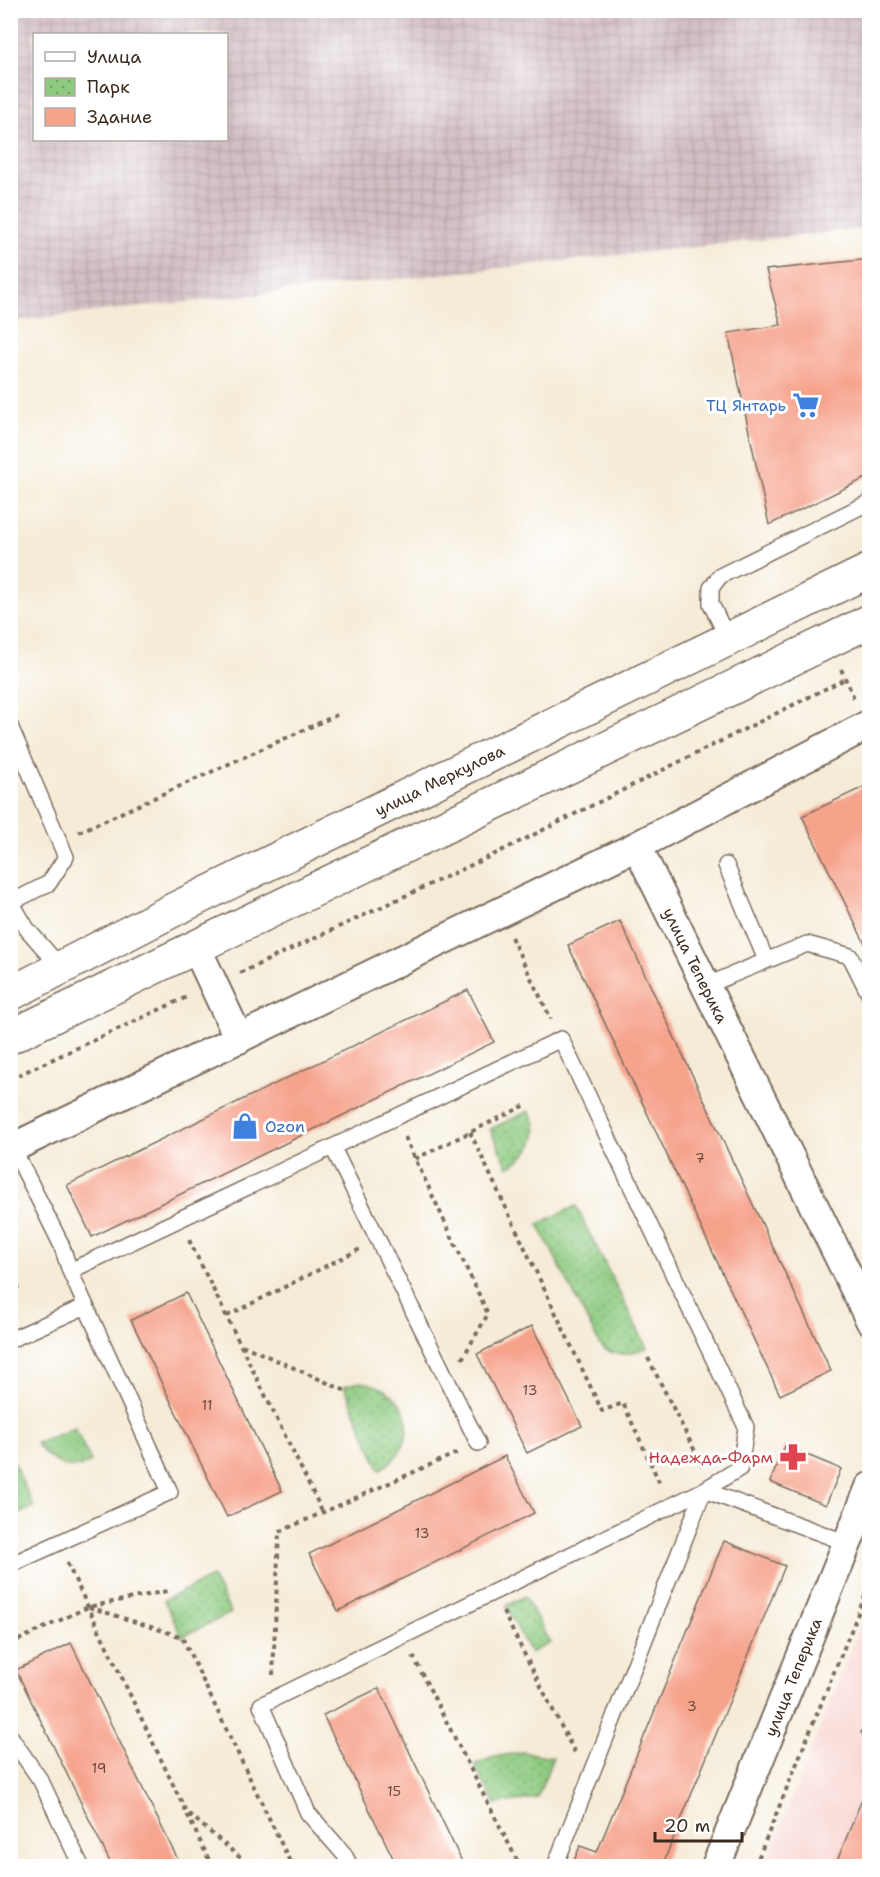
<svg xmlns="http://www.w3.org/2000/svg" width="880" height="1877" viewBox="0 0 880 1877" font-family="'Shantell Sans',sans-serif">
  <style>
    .built { fill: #f7d0cc }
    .industrial { fill: url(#industrial-grid); fill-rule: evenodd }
    .park { fill: url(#park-dots); stroke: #647a4f; stroke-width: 1.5 }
    .building { fill: #f6a38c }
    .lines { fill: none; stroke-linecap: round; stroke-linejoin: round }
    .lane-casing { stroke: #7c6e5f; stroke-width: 18 }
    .street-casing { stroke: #7c6e5f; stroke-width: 32 }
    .secondary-casing { stroke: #7c6e5f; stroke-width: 36 }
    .path { stroke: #7c6e5f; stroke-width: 4; stroke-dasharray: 4.5 4.5; stroke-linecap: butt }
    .lane { stroke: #fff; stroke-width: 15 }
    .street { stroke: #fff; stroke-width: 28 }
    .secondary { stroke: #fff; stroke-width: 33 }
    .labels { text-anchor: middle; stroke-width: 6; stroke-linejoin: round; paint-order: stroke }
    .number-label { font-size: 14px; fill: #6a483a }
    .shop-label { font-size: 16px; fill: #366cbe; stroke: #fff; text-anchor: end }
    .street-label { font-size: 16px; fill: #3b2a1e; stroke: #fff }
    .health-label { font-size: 16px; fill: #be3a42; stroke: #fff; text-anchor: end }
  </style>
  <defs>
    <pattern id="industrial-grid" width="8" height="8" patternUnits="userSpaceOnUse" patternTransform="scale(1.5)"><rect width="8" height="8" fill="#d2bec3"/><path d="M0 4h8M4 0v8" fill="none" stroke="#b5a3a7"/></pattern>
    <pattern id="park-dots" width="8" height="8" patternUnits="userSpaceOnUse" patternTransform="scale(1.5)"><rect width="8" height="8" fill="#8dca80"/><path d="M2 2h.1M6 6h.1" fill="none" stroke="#74a468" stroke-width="1.8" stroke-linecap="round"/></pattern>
  </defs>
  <rect width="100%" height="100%" fill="#fff"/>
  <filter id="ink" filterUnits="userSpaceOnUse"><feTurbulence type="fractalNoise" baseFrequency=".0167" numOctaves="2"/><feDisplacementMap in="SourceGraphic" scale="12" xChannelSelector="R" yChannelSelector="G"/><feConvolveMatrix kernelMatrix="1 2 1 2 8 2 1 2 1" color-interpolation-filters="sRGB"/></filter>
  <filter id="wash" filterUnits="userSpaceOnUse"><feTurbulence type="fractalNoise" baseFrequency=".008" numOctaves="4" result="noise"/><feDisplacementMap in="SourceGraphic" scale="24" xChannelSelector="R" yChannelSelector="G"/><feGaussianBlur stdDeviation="1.35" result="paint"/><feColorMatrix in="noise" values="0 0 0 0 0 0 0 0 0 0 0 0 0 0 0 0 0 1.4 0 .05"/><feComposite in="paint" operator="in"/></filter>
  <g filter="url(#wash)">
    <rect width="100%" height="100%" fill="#f5ebd7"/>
    <path class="built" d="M869 1604V1866H765Z"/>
    <path class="industrial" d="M10 11H869V228L11 321ZM34 34H226V140H34Z"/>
    <path class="park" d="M529 1111C545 1134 530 1156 508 1167L490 1129Z
      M576 1206 647 1348C629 1354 618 1358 601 1347L538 1224Z
      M360 1382C412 1388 425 1442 380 1470L344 1386Z
      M75 1428 91 1462C69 1475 49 1461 36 1443Z
      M13 1461 34 1507 11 1518 10 1462Z
      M212 1577 231 1613 182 1637 164 1600Z
      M525 1596 550 1643 530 1653 506 1606Z
      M523 1752 553 1757 537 1798 495 1804 474 1765 494 1757Z"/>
    <g id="blocks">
      <path class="building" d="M870 259V476L769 525 728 333 781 325 766 270Z
        M870 784V954L802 816Z
        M620 921 831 1371 780 1395 568 945Z
        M468 990 494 1042 92 1237 67 1185Z
        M10 1270 19 1288 10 1292Z
        M186 1293 282 1491 227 1517 131 1320Z
        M532 1326 582 1426 527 1453 477 1354Z
        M785 1446 841 1469 826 1505 770 1482Z
        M505 1456 534 1513 338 1611 309 1554Z
        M724 1541 785 1566 662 1866H572L580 1846 597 1852Z
        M71 1643 181 1866H112L16 1670Z
        M379 1688 464 1866H397L323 1715Z
        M869 1712H870V1736L861 1733Z
        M869 1782 870 1866H835Z"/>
    </g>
  </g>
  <g filter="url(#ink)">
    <use href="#blocks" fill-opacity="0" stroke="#7c6e5f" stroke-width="1.5"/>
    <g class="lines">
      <defs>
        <path id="lane" d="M728 639 711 604V588L720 576 870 502
          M10 726 66 857 49 883 12 902
          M726 865 766 960
          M10 900 27 929 62 969
          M705 986 807 944 850 956 870 996
          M13 1148 61 1244 70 1271 561 1039 746 1427 740 1468 704 1490 555 1866
          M333 1148 478 1443
          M10 1340 86 1306
          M10 1565 170 1492 70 1271
          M10 1736 41 1781 81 1866
          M350 1866 344 1854 308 1813 261 1705 704 1490 847 1543"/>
        <g id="street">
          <path id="s1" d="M870 724 637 846 870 1320"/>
          <path d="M196 947 239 1039"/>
          <path d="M10 1149 637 846"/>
          <path id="s2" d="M716 1866 870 1487"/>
        </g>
        <g id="secondary">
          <path id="s3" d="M10 994 175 909 870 570"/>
          <path d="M10 1037 870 621"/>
        </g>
      </defs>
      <use href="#lane" class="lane-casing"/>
      <use href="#street" class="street-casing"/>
      <use href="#secondary" class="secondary-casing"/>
      <path class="path" d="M841 669 855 700
        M79 832 341 713
        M511 937 551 1019
        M240 973 497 853 845 679
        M10 1079 189 996
        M470 1132 602 1411 623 1403 661 1486
        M405 1137 488 1314 462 1359
        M415 1159 528 1104
        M189 1240 323 1513
        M227 1316 360 1249
        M242 1345 346 1391
        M648 1358 703 1467
        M67 1563 212 1866
        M89 1607 182 1637 292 1866
        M503 1612 576 1755
        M10 1644 88 1607 167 1591
        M413 1656 520 1866
        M273 1675 279 1532 459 1452
        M189 1814 250 1866
        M755 1866 870 1584"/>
      <use href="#lane" class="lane"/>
      <use href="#street" class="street"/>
      <use href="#secondary" class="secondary"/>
    </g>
  </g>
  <defs>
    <symbol id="supermarket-bare" viewBox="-9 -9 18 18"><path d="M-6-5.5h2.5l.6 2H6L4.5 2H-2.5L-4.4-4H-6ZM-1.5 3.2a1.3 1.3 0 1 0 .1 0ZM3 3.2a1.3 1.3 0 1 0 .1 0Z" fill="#3f7fe0" stroke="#fff" stroke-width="2.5" paint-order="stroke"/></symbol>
    <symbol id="shop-bare" viewBox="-9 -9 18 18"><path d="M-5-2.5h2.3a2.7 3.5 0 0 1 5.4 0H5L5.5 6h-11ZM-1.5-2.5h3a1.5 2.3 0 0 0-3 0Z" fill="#3f7fe0" stroke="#fff" stroke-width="2.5" paint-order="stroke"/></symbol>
    <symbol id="pharmacy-bare" viewBox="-9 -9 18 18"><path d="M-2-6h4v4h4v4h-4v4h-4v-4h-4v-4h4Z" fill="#e0444e" stroke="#fff" stroke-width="2.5" paint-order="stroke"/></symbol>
  </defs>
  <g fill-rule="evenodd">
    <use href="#supermarket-bare" x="787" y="386" width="38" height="38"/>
    <use href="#shop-bare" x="226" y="1107" width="38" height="38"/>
    <use href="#pharmacy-bare" x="774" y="1438" width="38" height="38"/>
  </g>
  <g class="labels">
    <g class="number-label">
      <text x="700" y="1163">7</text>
      <text x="530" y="1395">13</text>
      <text x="207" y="1410">11</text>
      <text x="422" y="1538">13</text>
      <text x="692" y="1711">3</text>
      <text x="99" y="1773">19</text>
      <text x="394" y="1796">15</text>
    </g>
    <g class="shop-label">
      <text x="786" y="411">ТЦ Янтарь</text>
      <text x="265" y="1132" text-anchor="start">Ozon</text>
    </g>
    <g class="street-label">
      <text dy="6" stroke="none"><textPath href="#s3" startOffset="480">улица Меркулова</textPath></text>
      <text dy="6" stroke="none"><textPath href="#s1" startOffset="396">улица Теперика</textPath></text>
      <text dy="6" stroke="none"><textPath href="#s2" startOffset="204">улица Теперика</textPath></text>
    </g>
    <g class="health-label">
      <text x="773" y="1463">Надежда-Фарм</text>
    </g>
  </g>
  <rect width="880" height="1877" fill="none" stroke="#fff" stroke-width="36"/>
  <rect x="33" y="33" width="195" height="108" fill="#ffffff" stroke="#b1aaa5" stroke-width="1.5"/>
  <rect x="45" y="52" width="30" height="9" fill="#ffffff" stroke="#b1aaa5" stroke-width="1.5"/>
  <text x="87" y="63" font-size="18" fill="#3b2a1e">Улица</text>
  <rect x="45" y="78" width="30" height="18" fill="url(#park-dots)" stroke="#b1aaa5" stroke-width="1.5"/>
  <text x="87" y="93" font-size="18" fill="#3b2a1e">Парк</text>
  <rect x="45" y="108" width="30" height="18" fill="#f6a38c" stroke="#b1aaa5" stroke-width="1.5"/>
  <text x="87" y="123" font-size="18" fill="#3b2a1e">Здание</text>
  <path d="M655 1832v9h87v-9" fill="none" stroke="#3b2a1e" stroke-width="3"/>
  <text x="664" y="1832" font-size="18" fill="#3b2a1e" stroke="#ffffff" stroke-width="4.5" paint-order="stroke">20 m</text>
</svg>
